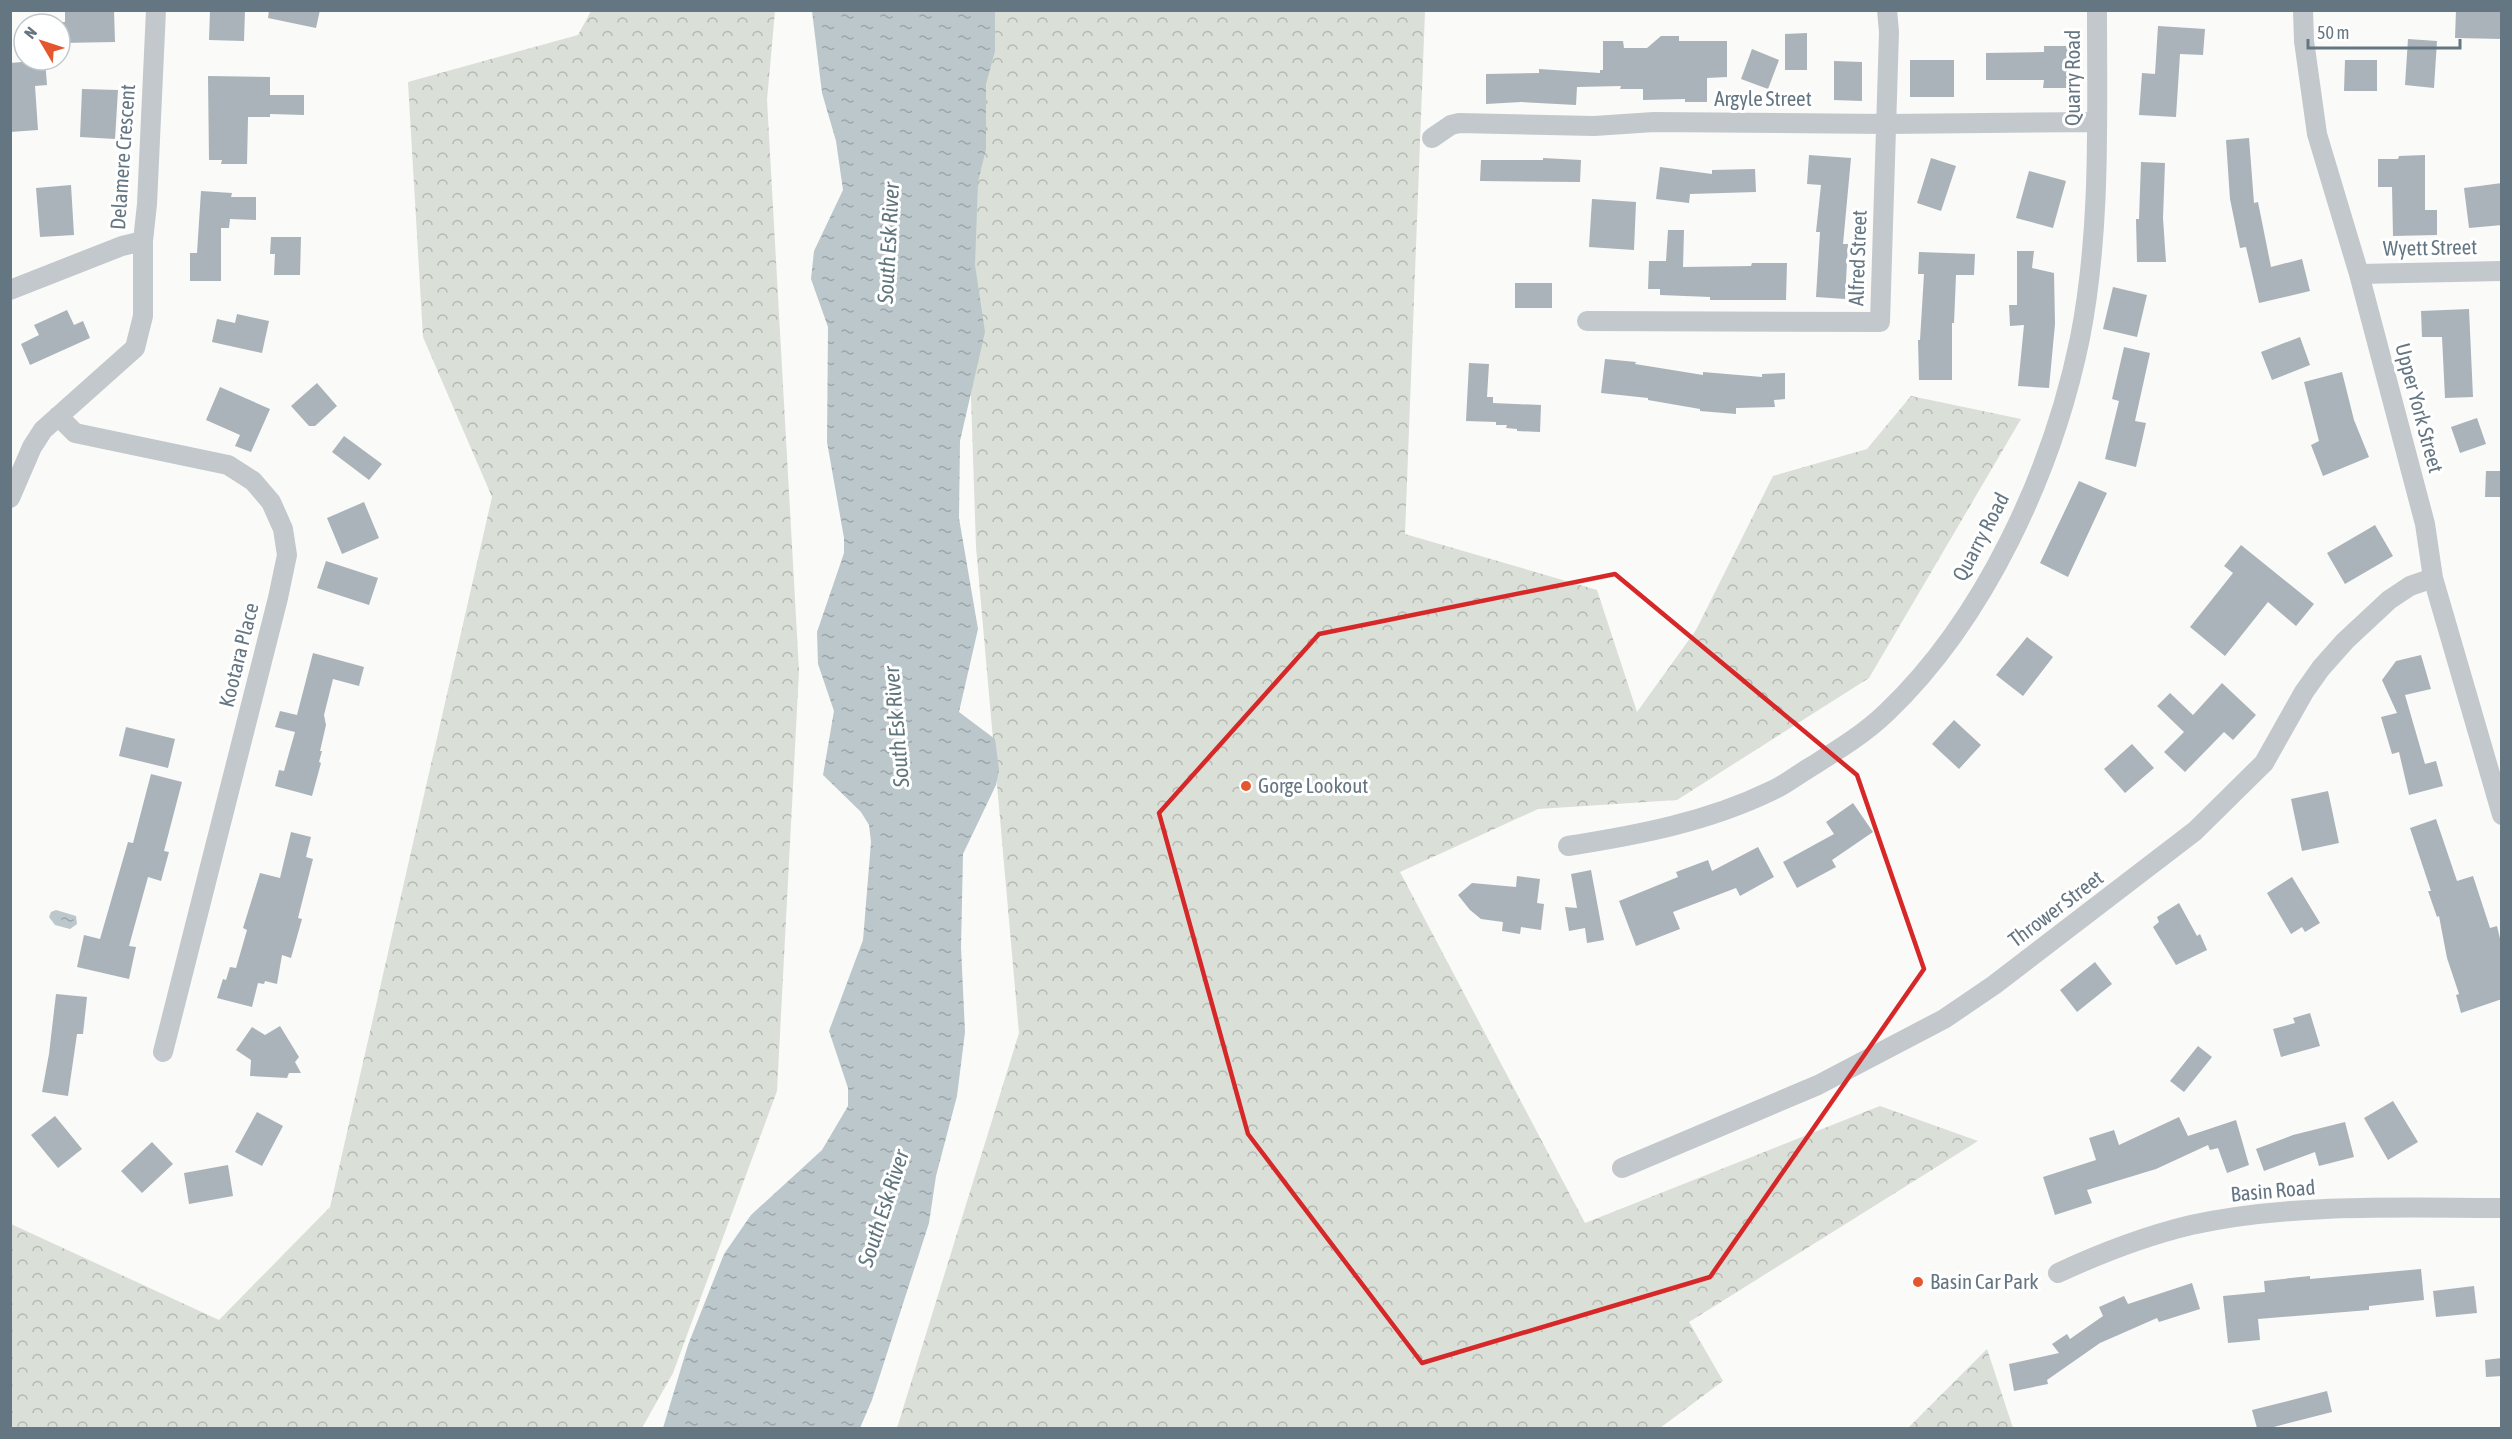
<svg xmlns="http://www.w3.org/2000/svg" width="2512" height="1439" viewBox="0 0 2512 1439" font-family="'Asap Condensed',sans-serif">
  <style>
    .forest { fill: url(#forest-crowns) }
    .water { fill: url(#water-ripples) }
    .building { fill: #aab3b9 }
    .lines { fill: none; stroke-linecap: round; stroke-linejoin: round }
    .minor { stroke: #c3c8cc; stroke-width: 20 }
    .marked { fill: none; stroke: #d62828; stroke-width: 4.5; stroke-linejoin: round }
    .poi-dot { fill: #e4572e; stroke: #fff; stroke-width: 2 }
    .labels { text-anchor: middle; stroke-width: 6; stroke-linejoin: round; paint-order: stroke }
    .street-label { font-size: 21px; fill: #657683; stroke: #fff }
    .poi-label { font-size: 21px; fill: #657683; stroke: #fff; text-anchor: start }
    .water-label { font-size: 22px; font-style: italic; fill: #60757c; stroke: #fff }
  </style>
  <defs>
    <pattern id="forest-crowns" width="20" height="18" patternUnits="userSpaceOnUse" patternTransform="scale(1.5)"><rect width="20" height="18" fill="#dadfd7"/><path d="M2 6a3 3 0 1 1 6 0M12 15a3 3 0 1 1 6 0" fill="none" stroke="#b4b9b4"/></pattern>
    <pattern id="water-ripples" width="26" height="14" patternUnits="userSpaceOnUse" patternTransform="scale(1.5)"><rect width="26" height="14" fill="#bbc7cb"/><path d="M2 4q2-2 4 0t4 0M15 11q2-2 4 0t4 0" fill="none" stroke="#9ca6aa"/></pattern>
  </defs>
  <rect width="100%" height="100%" fill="#fafaf8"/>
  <path class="forest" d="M591 11H775L767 100 799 671 777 1091 673 1373 642 1428H11V1224L219 1320 330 1207 492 497 423 337 408 82 578 35Z
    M978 11H1425L1405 534 1597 590 1637 712 1696 630 1773 476 1867 449 1911 396 2021 419 1869 678 1677 800 1538 809 1400 872 1585 1223 1880 1106 1978 1141 1689 1322 1723 1381 1660 1428H897L1019 1033 976 547 965 216Z
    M1987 1349 2013 1428H1908Z"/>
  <path class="water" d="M812 11H995V51L986 84V149L978 182 975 265 985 332 960 441 959 518 978 629 959 712 995 739 999 770 996 785 963 854 961 947 965 1032 957 1096 936 1176 929 1223 872 1400 860 1428H663L688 1345 724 1254 751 1215 822 1150 848 1106V1088L829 1031 863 940 871 842 869 825 861 812 823 775 834 711 818 664 817 632 844 553V538L827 442 828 327 811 279 814 251 843 190 836 141 822 93Z
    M56 910 76 916 77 924 70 929 55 925 49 917 51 912Z"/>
  <path class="building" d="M114 10 115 42 60 43V22H65V11Z
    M210 10H245L244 41 209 40Z
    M269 10H320L316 28 268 18Z
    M2456 10H2502V39L2455 38Z
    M2158 26 2205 29 2203 55 2180 54 2176 117 2139 115 2142 73 2155 74Z
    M1807 33V70H1785V34Z
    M1661 36H1679V41H1727V77L1707 78V102H1685V99L1643 100V89H1620L1621 86 1577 87 1576 105 1521 102 1486 104V74L1539 73V69L1600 73V70H1603V41H1623L1624 48H1647Z
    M2408 39 2437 41 2434 88 2405 85Z
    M2044 46H2068L2067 88H2043L2044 80H1986V53L2044 52Z
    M1752 49 1779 60 1768 89 1741 79Z
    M45 60 47 85 35 86 38 130 10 132V63Z
    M1910 60H1954V97H1910Z
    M2345 60H2377V91H2344Z
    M1834 61 1862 62V101L1834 100Z
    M208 76 270 77V95H304V115L270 114V117H248L247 164H221L222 160H209Z
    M82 89 118 90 115 139 80 137Z
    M2249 138 2254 203 2258 202 2271 267 2302 259 2310 291 2259 303 2246 247 2240 248 2230 199 2226 140Z
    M1809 155 1851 158 1843 244H1848L1845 299 1816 297 1820 232H1816L1821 185 1807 184Z
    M2425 155V210H2437V235L2393 236 2392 187H2378V159H2398L2399 156Z
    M1543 158 1581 160 1580 182 1480 181 1481 160H1543Z
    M1931 158 1956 166 1941 211 1917 203Z
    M2141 162 2165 163 2163 218 2166 262H2137L2136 219H2139Z
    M1660 167 1712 174V170L1755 169 1756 192 1690 194 1689 203 1656 199Z
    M2029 171 2066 181 2053 228 2016 218Z
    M2502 183V225L2469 228 2464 188Z
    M71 185 74 235 40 237 36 188Z
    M201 191 232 193 231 197H256V220L230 219 229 228H221V281H190V253H197Z
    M1592 199 1636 202 1634 250 1589 247Z
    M1668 230H1684L1683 267 1751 266 1752 263H1787L1786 300H1710V297L1660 295V289H1648L1649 261H1666Z
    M271 237H301L300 275H274L275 254H270Z
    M2017 251H2034L2032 268 2054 273 2055 324 2049 388 2018 386 2024 325 2010 326 2009 305H2017Z
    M1919 252 1975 254 1974 275H1956L1954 323H1952V380H1919L1918 340H1920L1924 274H1918Z
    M1515 283H1552V308H1515Z
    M2113 287 2147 295 2137 337 2103 329Z
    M2469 309 2473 397 2445 398 2442 337H2422L2421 311Z
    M67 310 74 325 83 321 90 338 30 365 21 344 39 335 34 325Z
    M237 314 269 321 262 353 212 342 217 319 235 323Z
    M2300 337 2310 365 2272 380 2261 352Z
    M2124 347 2150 353 2135 421 2146 423 2136 467 2105 459 2119 401 2112 399Z
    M1605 359 1636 362 1635 364 1703 375V372L1762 377V374L1785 373V399L1774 400 1775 407 1736 408V414L1700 411V409L1648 400V398L1601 393Z
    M1469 363 1489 364 1487 397H1493V403L1541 405 1540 432 1517 431V429L1506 428 1507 425H1496V422L1466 421Z
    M2342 372 2354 420 2369 457 2323 476 2311 445 2319 441 2304 382Z
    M317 383 337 406 315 426H309L291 406Z
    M220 387 270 409 251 452 235 446 240 435 206 420Z
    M2477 418 2486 444 2460 453 2451 427Z
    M344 436 382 464 369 480 332 452Z
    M2486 471H2502V497H2485Z
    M2079 481 2107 493 2068 577 2040 563Z
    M364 502 379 538 342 554 327 518Z
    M2375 525 2393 556 2345 584 2327 553Z
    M2241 545 2314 604 2296 626 2268 602 2225 656 2190 627 2233 573 2224 566Z
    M326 561 378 578 369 605 317 588Z
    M2027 637 2053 657 2023 696 1996 675Z
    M313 653 364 667 359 686 333 679 324 715 326 725 320 751H322L319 762 321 763 312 796 275 786 279 770 284 771 295 732 275 727 280 711 297 715Z
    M2421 655 2431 689 2405 695 2425 764 2436 761 2443 786 2409 795 2399 752 2392 754 2381 717 2397 713 2382 680 2396 661Z
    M2222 683 2256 715 2233 740 2224 732 2185 772 2164 752 2184 732 2157 706 2170 693 2193 715Z
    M1954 720 1981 745 1959 769 1932 744Z
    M126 727 175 739 168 768 119 756Z
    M2132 744 2154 768 2125 793 2104 769Z
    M151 774 182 782 164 851 169 852 161 881 148 877 129 946 136 947 129 979 77 967 84 935 100 939 128 842 133 843Z
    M2328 791 2339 843 2302 851 2291 799Z
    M1853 803 1873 832 1832 860 1836 867 1797 888 1783 862 1834 834 1826 822Z
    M2436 819 2457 881 2473 876 2490 928 2497 926 2502 947V999L2461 1013 2456 995 2459 994 2447 958 2439 916 2437 917 2428 891H2431L2410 828Z
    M291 832 311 837 306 857 313 859 298 918 302 919 291 958 282 955 277 984 265 981 264 984 258 983 252 1007 217 998 223 979 226 980 230 967 236 968 247 930 243 928 260 873 280 878Z
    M1758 847 1774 877 1740 896 1736 888 1673 912 1680 929 1636 946 1619 901 1678 877 1676 872 1708 860 1712 871Z
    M1591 870 1604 940 1587 943 1585 928 1569 931 1565 907 1577 908 1571 874Z
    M1517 876 1540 879 1537 903 1544 904 1541 930 1521 927 1520 934 1502 931 1503 922 1481 919 1470 910 1458 895 1472 883 1516 887Z
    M2292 877 2320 923 2305 932 2302 927 2291 934 2267 893Z
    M2179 903 2197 936 2200 934 2207 950 2176 965 2153 927 2159 922 2157 917Z
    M2095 962 2112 984 2077 1012 2060 990Z
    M56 994 87 997 83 1034H77L68 1096 42 1092 49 1054Z
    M2310 1013 2320 1046 2281 1057 2273 1029 2295 1023 2293 1018Z
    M280 1026 299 1057 295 1062 301 1073H289L287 1078 250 1076 251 1060 236 1050 252 1027 265 1035Z
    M2198 1046 2212 1057 2184 1092 2170 1081Z
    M2393 1101 2418 1142 2388 1160 2364 1118Z
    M257 1112 283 1126 262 1166 235 1152Z
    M55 1116 82 1149 58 1168 31 1135Z
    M2179 1117 2188 1136 2236 1120 2249 1165 2227 1173 2218 1148 2210 1150 2208 1145 2156 1169 2087 1190 2092 1203 2055 1215 2043 1177 2096 1160 2089 1138 2114 1130 2119 1145Z
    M2345 1122 2354 1157 2319 1166 2315 1152 2264 1171 2256 1149 2293 1135Z
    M152 1142 173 1164 142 1193 121 1171Z
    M228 1165 233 1196 189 1204 184 1173Z
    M2421 1269 2424 1300 2369 1306V1310L2258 1319 2260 1340 2228 1343 2223 1296 2265 1292 2264 1281 2310 1276V1279Z
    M2192 1283 2200 1309 2159 1322 2157 1318 2100 1343 2047 1380 2048 1384 2014 1391 2009 1364 2059 1353 2052 1344 2067 1334 2070 1339 2103 1316 2099 1307 2124 1296 2128 1304Z
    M2474 1286 2477 1313 2436 1317 2433 1291Z
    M2502 1358V1376L2486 1377 2485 1360Z
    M2327 1391 2332 1412 2270 1428H2257L2252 1410Z"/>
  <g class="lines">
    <path class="minor" d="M2303 10 2304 41 2317 134 2359 274 2425 524 2433 578 2502 815
      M1432 138 1451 125 1459 123 1594 126 1654 122 1887 124 2097 122
      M2359 274 2502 271
      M10 290 122 246 143 241 147 204 156 10
      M1587 321 1880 322 1889 32 1887 10
      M58 416 75 433 228 465 253 481 271 502 283 529 287 555 278 598 163 1052
      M10 498 32 447 43 430 135 348 143 316V241
      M1568 846C1638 835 1707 822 1771 791 1785 785 1797 775 1809 768 1836 751 1863 735 1886 713 1985 619 2053 470 2080 338 2101 231 2097 119 2097 10
      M1622 1168 1818 1085 1944 1019 1994 985 2195 831 2264 763 2304 692 2321 668 2345 641 2389 600 2410 586 2433 578
      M2058 1273C2101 1253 2145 1236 2191 1225 2290 1203 2400 1208 2502 1208"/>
  </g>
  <path class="marked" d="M1615 574 1857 775 1924 969 1710 1277 1422 1363 1248 1134 1159 813 1319 634Z"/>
  <g class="poi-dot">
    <circle cx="1246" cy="786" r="6"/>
    <circle cx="1918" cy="1282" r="6"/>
  </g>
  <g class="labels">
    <g class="street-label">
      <text transform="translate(2073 78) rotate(-90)" y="7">Quarry Road</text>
      <text x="1763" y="106">Argyle Street</text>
      <text transform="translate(123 157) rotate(-86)" y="7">Delamere Crescent</text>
      <text transform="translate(2430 248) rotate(-1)" y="7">Wyett Street</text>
      <text transform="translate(1858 258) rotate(-88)" y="7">Alfred Street</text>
      <text transform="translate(2419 408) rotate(75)" y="7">Upper York Street</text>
      <text transform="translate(1981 537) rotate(-62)" y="7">Quarry Road</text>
      <text transform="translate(239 655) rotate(-76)" y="7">Kootara Place</text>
      <text transform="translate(2056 909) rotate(-37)" y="7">Thrower Street</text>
      <text transform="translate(2273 1191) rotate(-5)" y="7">Basin Road</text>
    </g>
    <g class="poi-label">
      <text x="1258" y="793">Gorge Lookout</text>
      <text x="1930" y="1289">Basin Car Park</text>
    </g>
    <g class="water-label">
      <text transform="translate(888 243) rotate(-87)" y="8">South Esk River</text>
      <text transform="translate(896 727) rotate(-95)" y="8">South Esk River</text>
      <text transform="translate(883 1208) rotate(-72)" y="8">South Esk River</text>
    </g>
  </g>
  <rect width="2512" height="1439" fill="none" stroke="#657683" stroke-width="24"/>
  <g transform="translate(42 42) rotate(309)"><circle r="28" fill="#ffffff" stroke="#c1c8cd" stroke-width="1.5"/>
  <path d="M0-4.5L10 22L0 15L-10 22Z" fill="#e4572e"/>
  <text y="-9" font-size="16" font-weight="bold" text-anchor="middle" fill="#657683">N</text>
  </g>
  <path d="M2308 39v9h152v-9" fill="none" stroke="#657683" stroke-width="3"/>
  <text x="2317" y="39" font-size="18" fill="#657683" stroke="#ffffff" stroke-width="4.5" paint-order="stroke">50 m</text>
</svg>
